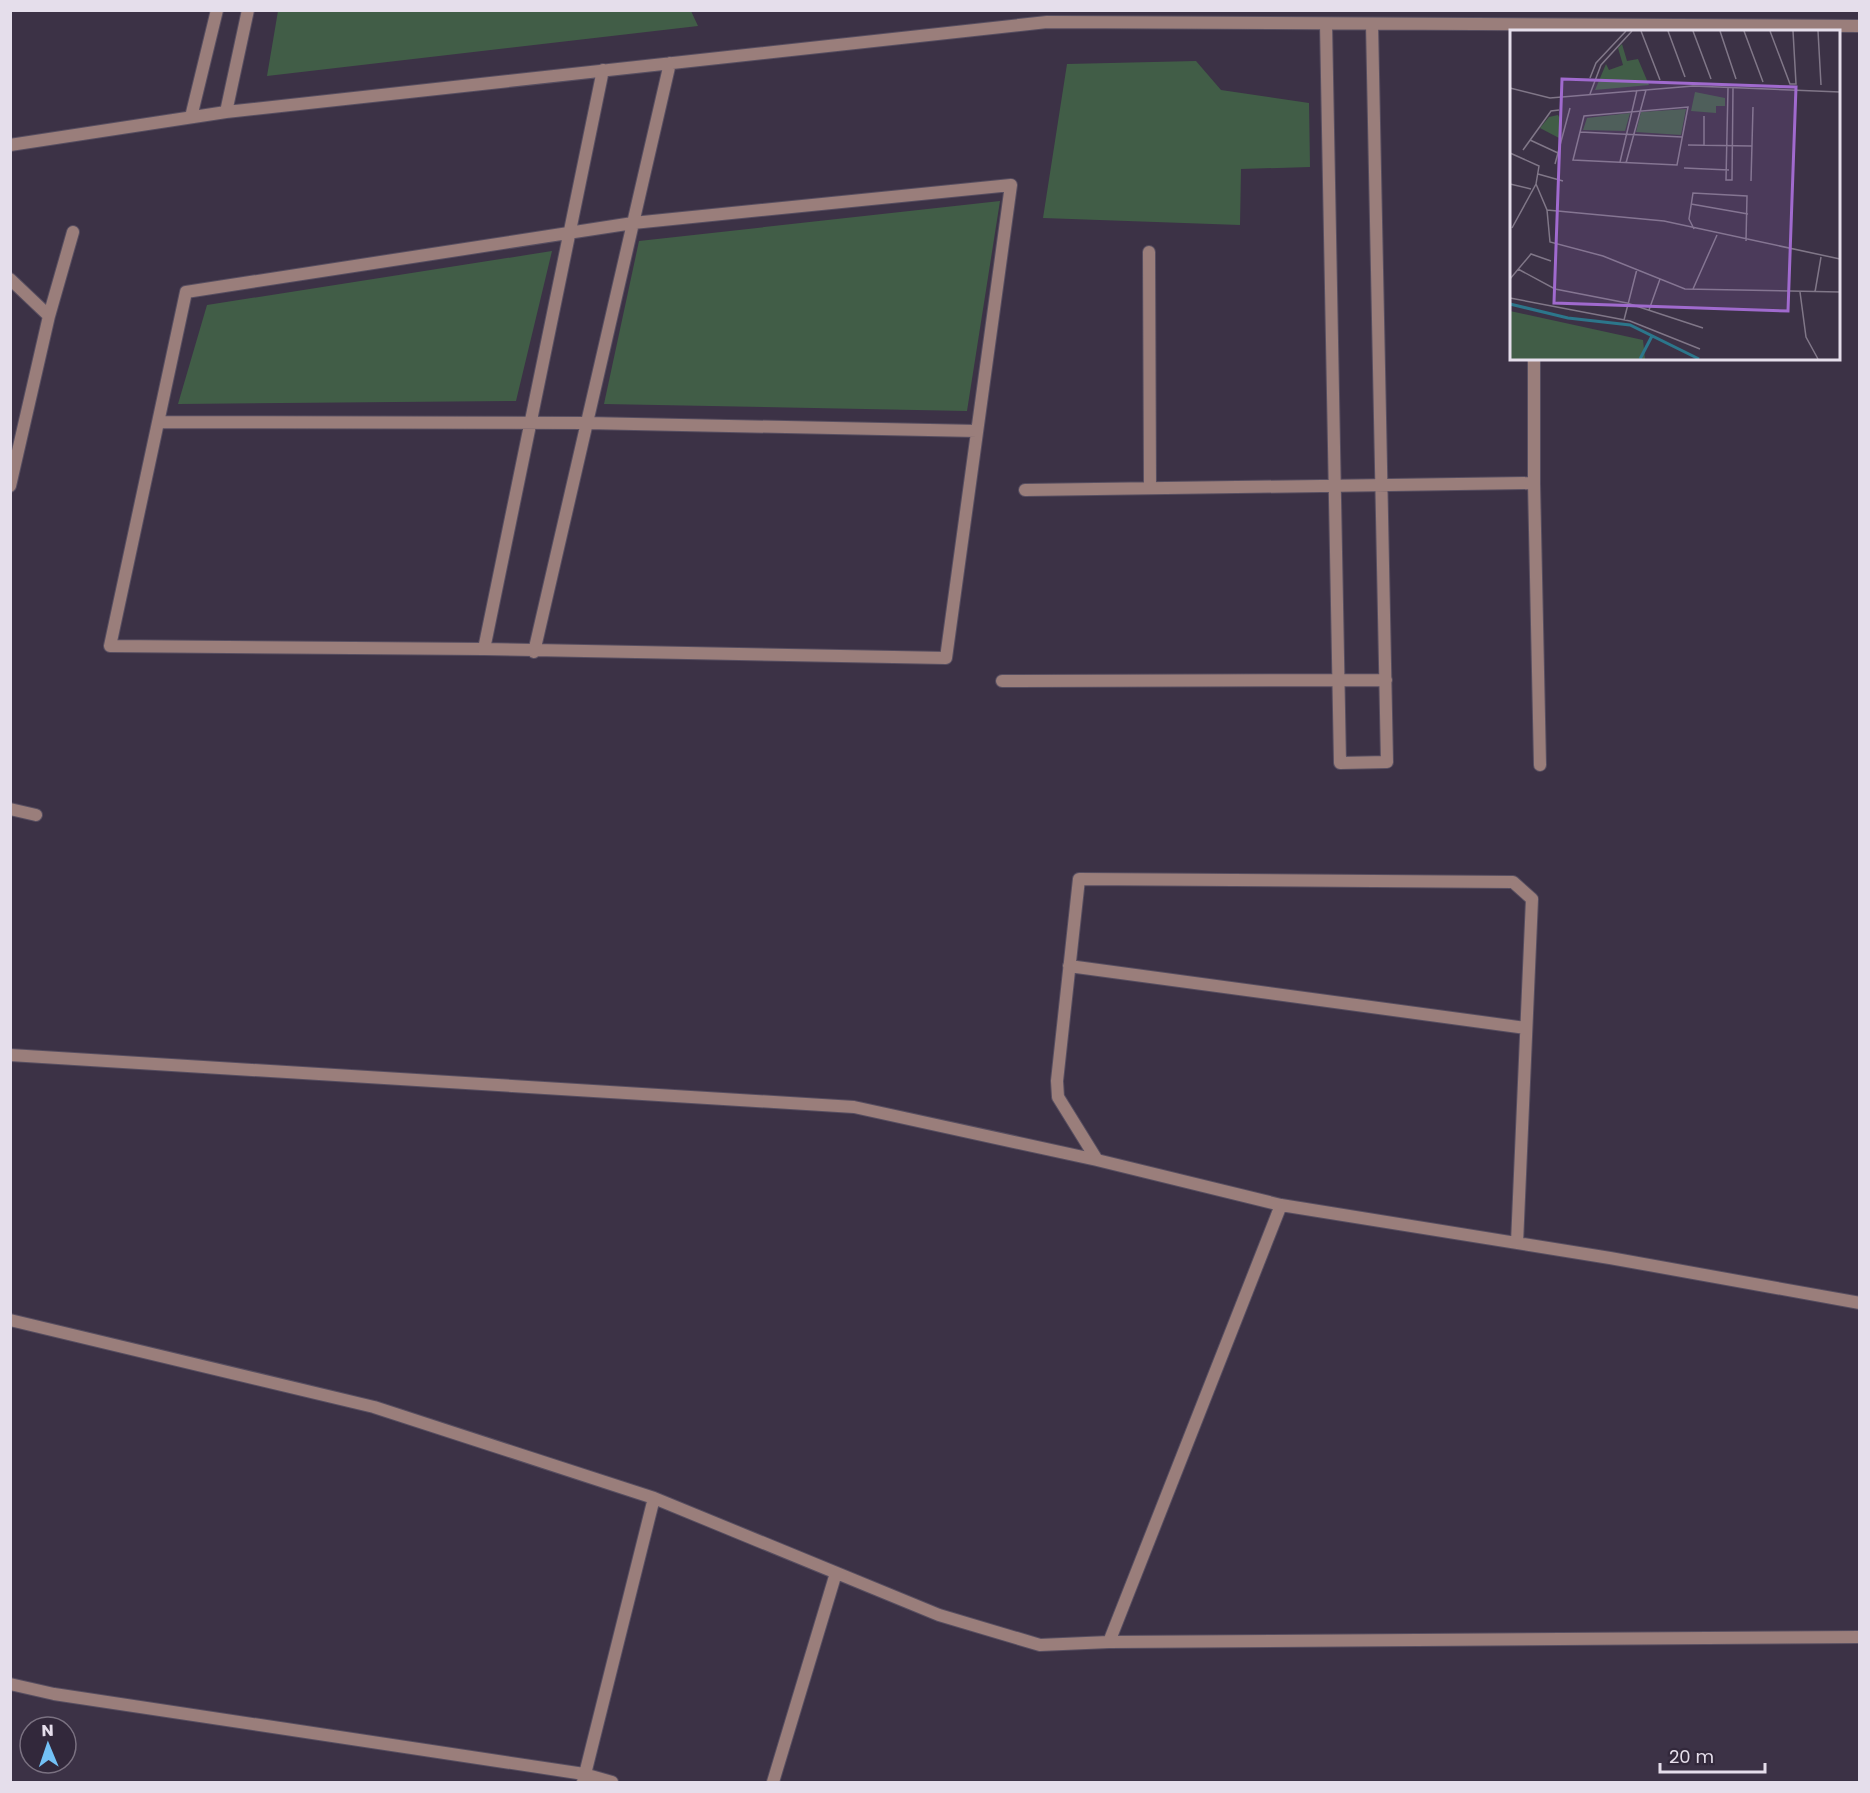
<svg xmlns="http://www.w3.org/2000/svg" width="1870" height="1793" viewBox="0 0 1870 1793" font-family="Poppins,sans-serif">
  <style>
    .green { fill: #415d47 }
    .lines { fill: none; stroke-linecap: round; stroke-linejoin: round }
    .street-casing { stroke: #574e60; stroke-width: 14 }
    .street { stroke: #9a7e7b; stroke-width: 12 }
    .inset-river { fill: none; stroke: #2c768b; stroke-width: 3 }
    .inset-road { fill: none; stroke: #807788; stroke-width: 1.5 }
    .view { fill: #a06ace; fill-opacity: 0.15; stroke: #a06ace; stroke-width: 3 }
    .inset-edge { fill: none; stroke: #e5deeb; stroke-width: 3 }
  </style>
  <rect width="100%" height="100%" fill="#3c3246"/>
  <path class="green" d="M691 11 698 26 267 76 278 11Z
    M1196 61 1221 90 1309 103 1310 167 1241 169 1240 225 1043 218 1067 64Z
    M1000 201 967 411 604 404 639 241Z
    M552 251 516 401 178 404 207 305Z"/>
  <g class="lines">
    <defs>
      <path id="street" d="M1326 24 1340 763 1387 762 1372 24
        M226 112 248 10
        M191 117 217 10
        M10 145 226 112 1047 22 1860 26
        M1011 185 946 658 484 649 110 646 186 292 633 223Z
        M1149 252 1150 488
        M10 279 49 316
        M1534 358V483L1540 765
        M158 422 587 423 977 431
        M10 486 49 316 73 232
        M1025 490 1534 483
        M484 649 603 70
        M534 652 670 63
        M1002 681 1386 680
        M10 809 36 815
        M1069 966 1526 1028
        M10 1055 854 1107 1097 1160 1281 1205 1610 1258 1860 1303
        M1097 1160 1058 1097 1057 1081 1079 879 1513 882 1532 899 1517 1243
        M10 1320 374 1407 654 1498 939 1615 1040 1645 1109 1642 1860 1637
        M1109 1642 1281 1205
        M10 1684 54 1694 584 1774 612 1782
        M583 1782 654 1498
        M773 1782 836 1573"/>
    </defs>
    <use href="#street" class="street-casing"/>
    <use href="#street" class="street"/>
  </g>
  <g transform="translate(1510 30)">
    <rect width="330" height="330" fill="#3c3246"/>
    <path d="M112 14 117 31 128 29 139 55 85 60 96 34 99 40 113 35 108 18ZM185 62 215 68V76H206V83L181 81ZM176 79 171 105 126 102 131 82ZM120 83 115 101 73 100 77 88ZM48 85 52 93 49 108 30 98 39 87ZM0 281 133 310 135 329H0Z" fill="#415d47"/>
    <path class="inset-river" d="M0 274 58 288 120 295 189 329M130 329 142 306"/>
    <path class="inset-road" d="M131 1 150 50M158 1 175 47M183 1 201 49M210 1 226 49M234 1 253 52M260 1 280 54H286L283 1M308 1 311 55M80 48 86 33 116 1M0 58 40 68 183 56 330 62M218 58 216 150H222L223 58M80 64 91 35 122 1M178 77 167 135 63 130 74 86ZM70 102 172 107M20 110 48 123M178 115 242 116M194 115V86M13 120 41 81 49 80M0 123 29 136 26 154 2 198M110 132 127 60M116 133 136 60M45 134 60 78M174 138 219 140M28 144 53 151M241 151 243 77M0 154 21 159M26 154 37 180 40 212 93 226 175 259 330 262M181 174 238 184M37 180 154 191 330 229M184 199 179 189 183 163 237 166 236 211M8 239 45 259 117 273 193 298M0 249 21 224 41 231M183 259 207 205M290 262 296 307 308 329M305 262 311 227M0 268 120 291 190 319M139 280 150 249M114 290 127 239"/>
    <path class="view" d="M52 49 286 57 278 281 44 273Z"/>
    <rect width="330" height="330" class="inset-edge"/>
  </g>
  <rect width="1870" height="1793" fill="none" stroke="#e5deeb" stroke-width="24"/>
  <g transform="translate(48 1745) rotate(358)"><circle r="28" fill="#32283b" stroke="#7a7181" stroke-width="1.5"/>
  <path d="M0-4.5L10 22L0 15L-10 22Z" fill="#73c1f6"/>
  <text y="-9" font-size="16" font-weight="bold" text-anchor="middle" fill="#e5deeb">N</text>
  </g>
  <path d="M1660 1763v9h105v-9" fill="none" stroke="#e5deeb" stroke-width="3"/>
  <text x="1669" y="1763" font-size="18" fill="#e5deeb" stroke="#32283b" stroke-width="4.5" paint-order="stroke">20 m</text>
</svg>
